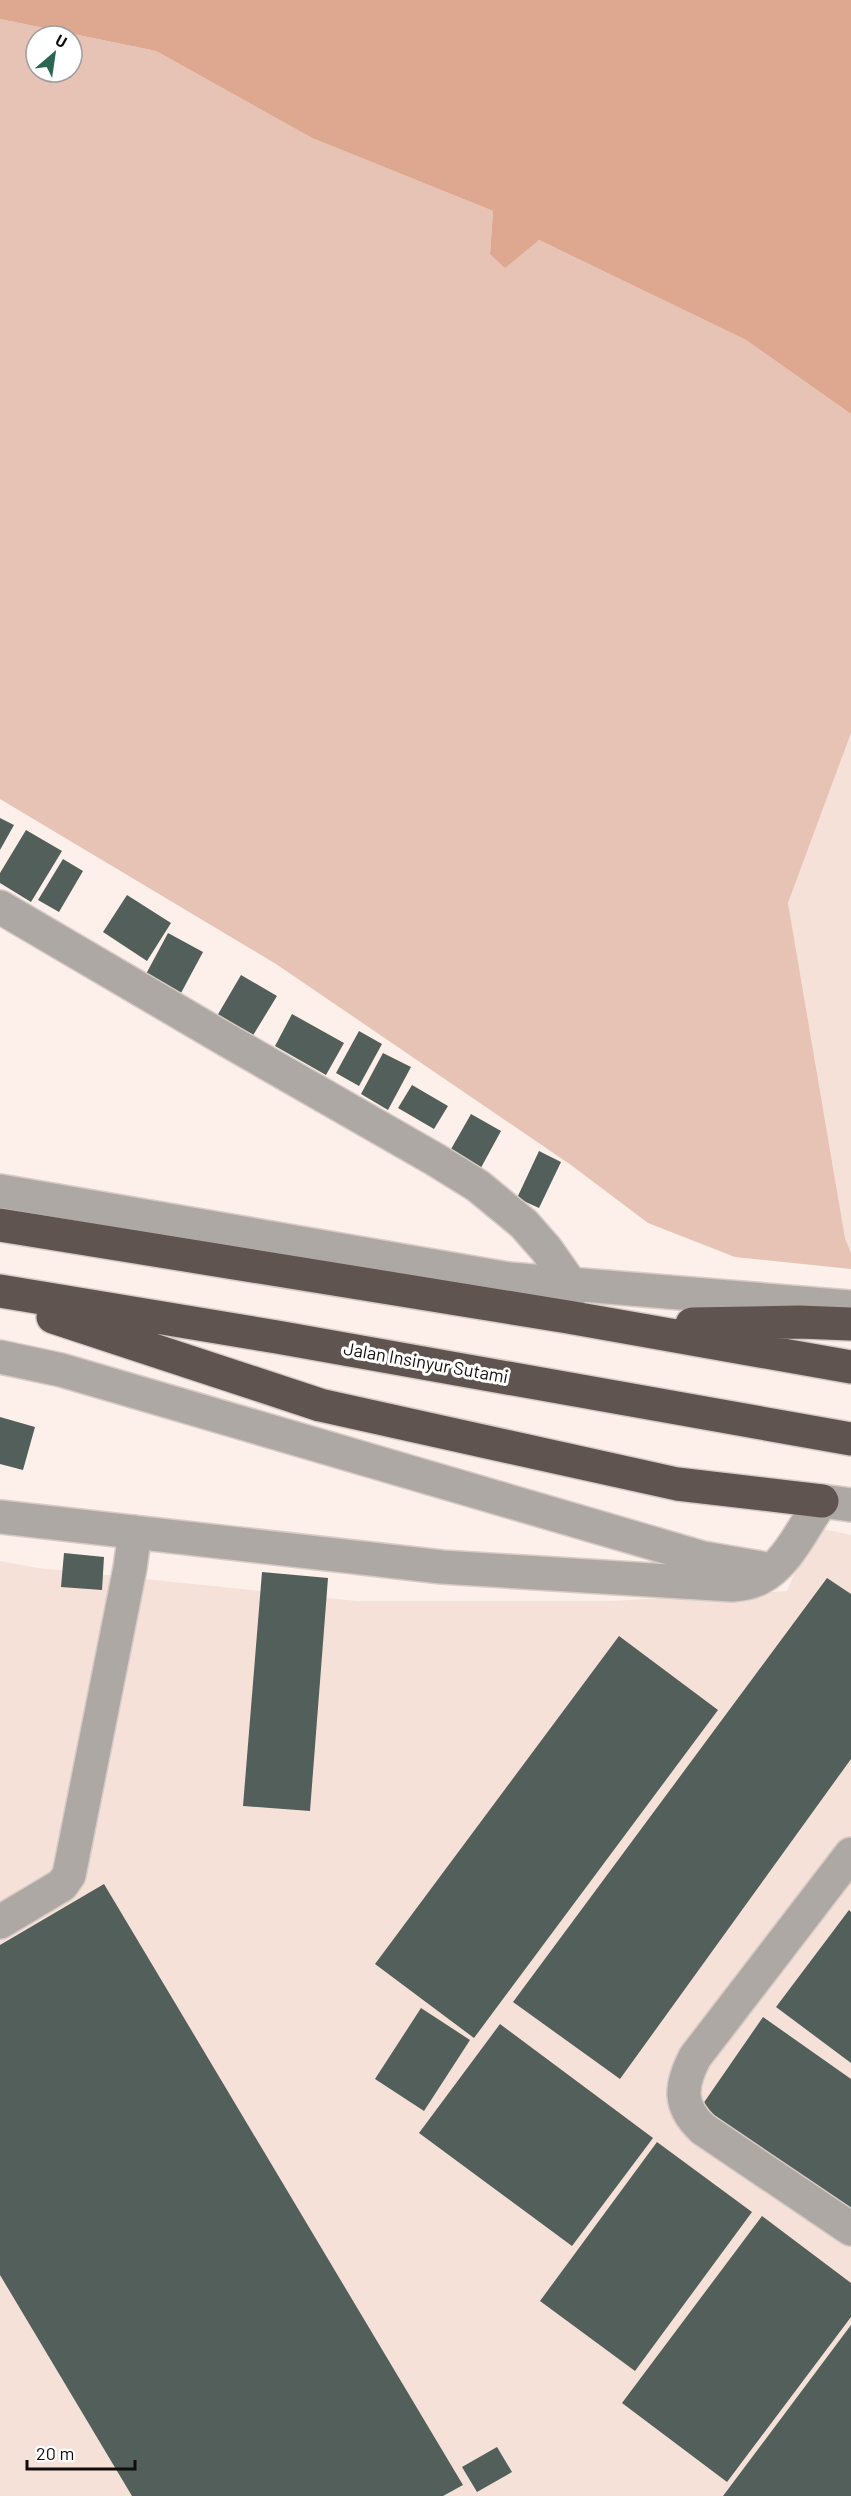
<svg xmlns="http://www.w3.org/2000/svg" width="851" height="2496" viewBox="0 0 851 2496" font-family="Barlow,sans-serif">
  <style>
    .built { fill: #f6e1d9 }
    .green { fill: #e6c3b4; fill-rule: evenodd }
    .water { fill: #dea78f }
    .building { fill: #535f5a }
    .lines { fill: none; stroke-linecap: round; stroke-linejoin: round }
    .minor-casing { stroke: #d7cbc6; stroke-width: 36 }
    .highway-casing { stroke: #d7cbc6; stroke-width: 36 }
    .minor { stroke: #aea8a5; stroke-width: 33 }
    .highway { stroke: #605450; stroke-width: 33 }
    .labels { text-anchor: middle; stroke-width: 6; stroke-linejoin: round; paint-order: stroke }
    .street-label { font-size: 18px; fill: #110d0b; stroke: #fff }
  </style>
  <rect width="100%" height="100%" fill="#fdefea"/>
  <path class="built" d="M851 733V1253L845 1238 788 903Z
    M814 1527 851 1535V2496H0V1561L38 1568 357 1601H612L787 1591Z"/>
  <path class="green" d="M0 19 156 51 312 138 493 211 490 253 539 240 746 340 851 414V733L788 903 845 1238 851 1253V1269L735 1257 648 1223 571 1165 276 964 0 799ZM36 36H72V72H36Z"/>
  <path class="water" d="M0 0H851V414L746 340 539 240 505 268 490 254 493 211 312 138 156 51 0 19Z"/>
  <path class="building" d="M0 818 14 825 0 850Z
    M26 830 62 851 31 902 0 883V873Z
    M63 859 83 871 59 912 38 900Z
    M127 895 171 923 147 961 103 932Z
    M168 933 203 952 181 993 146 974Z
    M241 975 277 996 252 1037 217 1016Z
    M292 1014 344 1043 326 1075 275 1046Z
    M359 1031 382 1044 359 1086 336 1073Z
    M383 1053 411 1067 388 1110 361 1094Z
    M412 1085 448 1106 434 1129 398 1108Z
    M471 1114 501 1131 477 1175 446 1158Z
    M539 1151 561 1162 539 1208 517 1198Z
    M0 1417 35 1427 23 1470 0 1464Z
    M64 1553 104 1557 102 1590 61 1587Z
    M262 1572 328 1578 310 1811 243 1806Z
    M827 1578 851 1594V1759L620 2079 513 2002Z
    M619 1636 718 1710 474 2038 375 1964Z
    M104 1884 463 2485 443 2496H132L0 2275V1945Z
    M849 1910 851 1912V2063L776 2007Z
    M421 2008 470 2040 424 2111 375 2079Z
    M763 2017 851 2079V2223L696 2114Z
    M500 2024 653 2138 572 2246 419 2133Z
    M657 2142 752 2212 635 2371 540 2301Z
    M762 2216 851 2283V2317L727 2482 622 2403Z
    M851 2325V2496H723Z
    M497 2447 512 2472 477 2492 462 2467Z"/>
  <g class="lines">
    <defs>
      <path id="minor" d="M0 907 225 1039 436 1160 478 1186 524 1224 546 1249 570 1283 569 1297
        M0 1191 509 1279 851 1307
        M0 1357 61 1370 703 1558 761 1568
        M0 1517 442 1567 732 1585C742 1584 751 1583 760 1578 788 1564 804 1525 822 1501L851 1505
        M851 1854 695 2057C680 2086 678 2106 703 2129L851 2229
        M0 1922 62 1885 69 1875 130 1568 135 1532"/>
      <path id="highway" d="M0 1225 568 1317 851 1367
        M0 1291 277 1337 851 1439
        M53 1317 320 1405 677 1484 822 1501
        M692 1324 799 1322 851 1324"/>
    </defs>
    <use href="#minor" class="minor-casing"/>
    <use href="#highway" class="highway-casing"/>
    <use href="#minor" class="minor"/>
    <use href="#highway" class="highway"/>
  </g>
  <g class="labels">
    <g class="street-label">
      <text transform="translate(426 1363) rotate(10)" y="6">Jalan Insinyur Sutami</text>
    </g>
  </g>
  <g transform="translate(54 54) rotate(29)"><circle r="28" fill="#ffffff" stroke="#a09e9d" stroke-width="1.5"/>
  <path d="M0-4.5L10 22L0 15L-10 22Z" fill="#2a6752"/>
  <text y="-9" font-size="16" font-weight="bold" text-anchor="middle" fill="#110d0b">U</text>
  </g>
  <path d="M27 2460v9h108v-9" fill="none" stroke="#110d0b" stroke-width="3"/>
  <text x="36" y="2460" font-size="18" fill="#110d0b" stroke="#ffffff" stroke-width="4.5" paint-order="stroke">20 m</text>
</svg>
